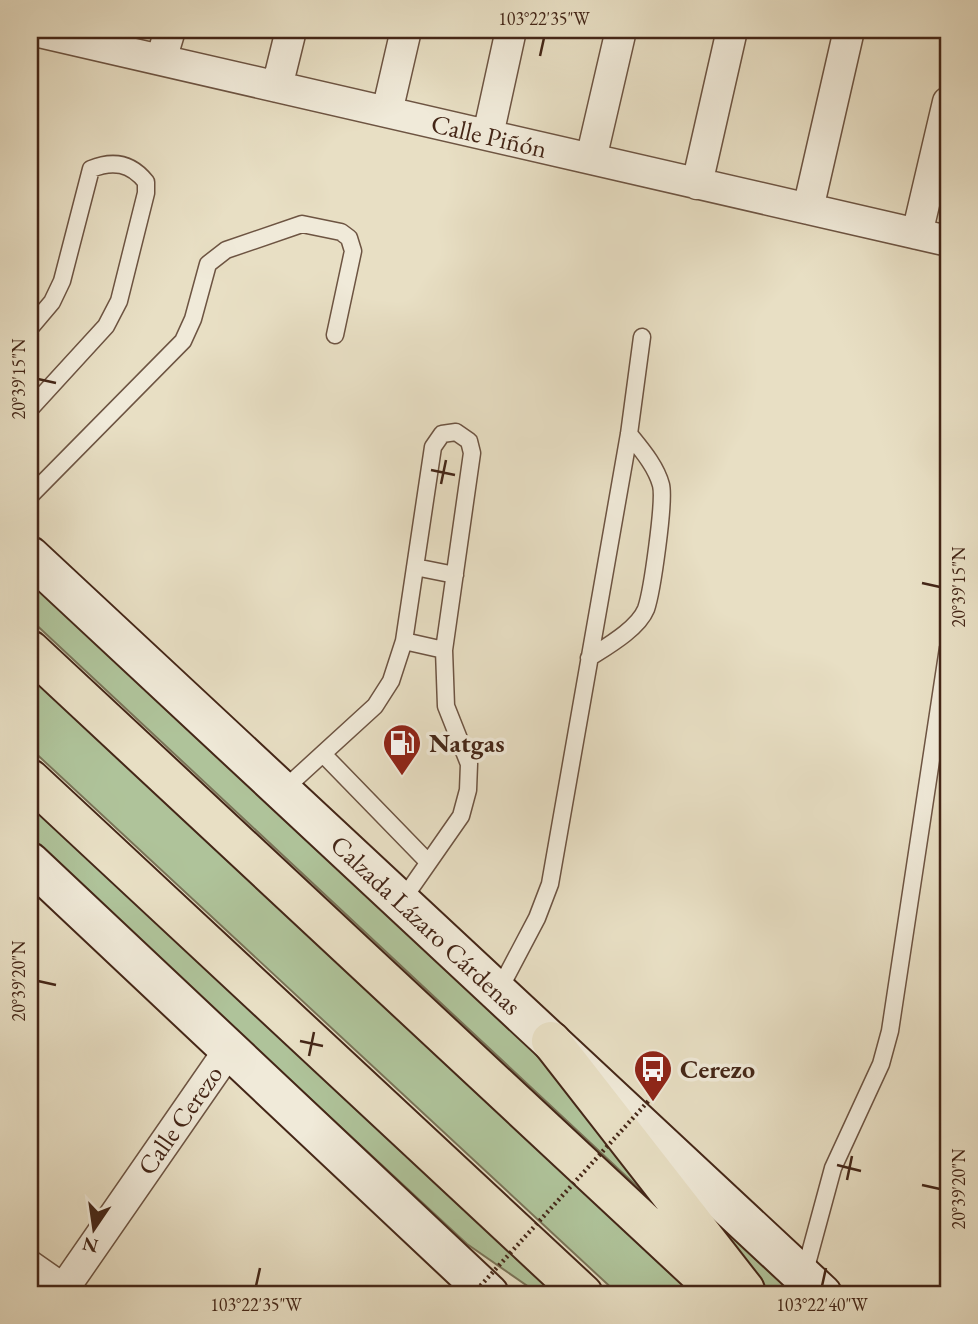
<svg xmlns="http://www.w3.org/2000/svg" width="978" height="1324" viewBox="0 0 978 1324" font-family="'EB Garamond',serif">
  <style>
    .green { fill: #afc39a; stroke: #7a7458; stroke-width: 2 }
    .lines { fill: none; stroke-linecap: round; stroke-linejoin: round }
    .lane-casing { stroke: #6d5442; stroke-width: 19 }
    .street-casing { stroke: #6d5442; stroke-width: 33 }
    .secondary-casing { stroke: #442617; stroke-width: 42 }
    .highway-casing { stroke: #442617; stroke-width: 42 }
    .lane { stroke: #f0ead9; stroke-width: 16 }
    .street { stroke: #f0ead9; stroke-width: 30 }
    .secondary { stroke: #f0ead9; stroke-width: 38 }
    .highway { stroke: #e8dfc4; stroke-width: 38 }
    .path-bridge { stroke: #442617; stroke-width: 4.5; stroke-dasharray: 2 3.5; stroke-linecap: butt }
    .ticks { fill: none; stroke: #442617; stroke-width: 2.5 }
    .labels { text-anchor: middle; stroke-width: 7; stroke-linejoin: round; paint-order: stroke }
    .street-label { font-size: 26px; fill: #442617; stroke: #f0ead9 }
    .poi-label { font-size: 26px; font-weight: bold; fill: #442617; stroke: #f0ead9; text-anchor: start }
    .neatline { fill: none; stroke: #442617; stroke-width: 2.5 }
    .ticks-label { font-size: 18px; text-anchor: middle; fill: #442617 }
  </style>
  <rect width="100%" height="100%" fill="#e8dfc4"/>
  <filter id="stains"><feTurbulence type="fractalNoise" baseFrequency=".00286" numOctaves="4"/><feColorMatrix values="0 0 0 0 .2 0 0 0 0 .09 0 0 0 0 .02 0 0 0 .5 -.17"/></filter>
  <radialGradient id="worn" r=".72"><stop offset=".6" stop-color="#630" stop-opacity="0"/><stop offset="1" stop-color="#630" stop-opacity=".3"/></radialGradient>
  <path class="green" d="M30 570 545 1051 674 1221 30 619Z
    M30 675 693 1294H618L30 748Z
    M30 790 570 1294H539L467 1244 30 839Z
    M657 1158 804 1294H764Z"/>
  <g class="lines">
    <defs>
      <path id="lane" d="M30 328 52 302 62 281 91 169C113 160 131 163 146 182V193L119 301 106 326 30 409
        M30 496 183 341 193 319 208 264 226 250 302 224 341 232 349 238 353 251 335 335
        M415 567 455 575
        M404 641 444 650
        M589 658C606 647 638 629 646 609 652 592 665 501 661 485 656 466 641 449 629 434
        M323 754 428 862
        M282 791 375 706 391 681 404 641 433 447 442 434 456 432 469 441 472 453 444 650 446 706 469 764 468 790 461 816 401 902
        M498 992 537 918 550 884 629 434 642 337
        M804 1275 833 1168 881 1064 890 1031 948 648"/>
      <path id="street" d="M30 30 948 241
        M161 60 170 30
        M277 87 291 30
        M387 112 406 30
        M488 135 511 30
        M591 159 621 30
        M697 184 732 30
        M808 209 849 30
        M917 234 948 102
        M30 1266 70 1294
        M60 1294 229 1050"/>
      <path id="secondary" d="M30 556 822 1294
        M30 862 489 1294"/>
      <path id="highway" d="M30 650 721 1294
        M30 779 583 1294
        M551 1041 745 1290"/>
    </defs>
    <use href="#lane" class="lane-casing"/>
    <use href="#street" class="street-casing"/>
    <use href="#secondary" class="secondary-casing"/>
    <use href="#highway" class="highway-casing"/>
    <use href="#lane" class="lane"/>
    <use href="#street" class="street"/>
    <use href="#secondary" class="secondary"/>
    <use href="#highway" class="highway"/>
    <path class="path-bridge" d="M473 1294 653 1096"/>
  </g>
  <path class="ticks" d="M540 56 544 38M38 379 56 383M431 470 455 475M441 484 446 460M922 583 940 587M38 981 56 985M300 1041 323 1046M309 1056 314 1032M837 1165 861 1171M847 1180 852 1156M922 1185 940 1189M256 1286 260 1268M822 1286 826 1268"/>
  <defs>
    <symbol id="fuel-pin" viewBox="-11 -11 22 30"><path d="M0 17L-7.5 6A9.5 9.5 0 1 1 7.5 6Z" fill="#8f2418" stroke="#f0ead9"/><path d="M-5.5-6h7V0h2V4h1.3V-2.5L3-4.5l.8-.8L6-3V5H2.5V1h-1V6h-7ZM-4.2-4.7v3.2H.2V-4.7Z" fill="#fff"/></symbol>
    <symbol id="bus-pin" viewBox="-11 -11 22 30"><path d="M0 17L-7.5 6A9.5 9.5 0 1 1 7.5 6Z" fill="#8f2418" stroke="#f0ead9"/><path d="M-5-6H5V4H4V6H2V4H-2V6H-4V4H-5ZM-3.5-4V0h7V-4ZM-3.5 1.2v1.5H-2V1.2ZM2 1.2v1.5H3.5V1.2Z" fill="#fff"/></symbol>
  </defs>
  <g fill-rule="evenodd">
    <use href="#fuel-pin" x="380" y="721" width="44" height="60"/>
    <use href="#bus-pin" x="631" y="1047" width="44" height="60"/>
  </g>
  <g class="labels">
    <g class="street-label">
      <text transform="translate(489 136) rotate(13)" y="9">Calle Piñón</text>
      <text transform="translate(426 925) rotate(43)" y="9">Calzada Lázaro Cárdenas</text>
      <text transform="translate(180 1120) rotate(-55)" y="9">Calle Cerezo</text>
    </g>
    <g class="poi-label">
      <text x="429" y="752">Natgas</text>
      <text x="680" y="1078">Cerezo</text>
    </g>
  </g>
  <rect width="978" height="1324" fill="none" stroke="#e8dfc4" stroke-width="77"/>
  <g transform="translate(94 1229) rotate(193)" stroke="#f0ead9" stroke-width="5" paint-order="stroke">
  <path d="M0-5L12 26L0 18L-12 26Z" fill="#442617"/>
  <text y="-10" font-size="19" font-weight="bold" text-anchor="middle" fill="#442617">N</text>
  </g>
  <rect x="38" y="38" width="902" height="1248" class="neatline"/>
  <g class="ticks-label">
    <text x="544" y="25">103°22'35"W</text>
    <text transform="translate(19 379) rotate(-90)" y="6">20°39'15"N</text>
    <text transform="translate(959 587) rotate(-90)" y="6">20°39'15"N</text>
    <text transform="translate(19 981) rotate(-90)" y="6">20°39'20"N</text>
    <text transform="translate(959 1189) rotate(-90)" y="6">20°39'20"N</text>
    <text x="256" y="1311">103°22'35"W</text>
    <text x="822" y="1311">103°22'40"W</text>
  </g>
  <rect width="100%" height="100%" filter="url(#stains)"/>
  <rect width="100%" height="100%" fill="url(#worn)"/>
</svg>
